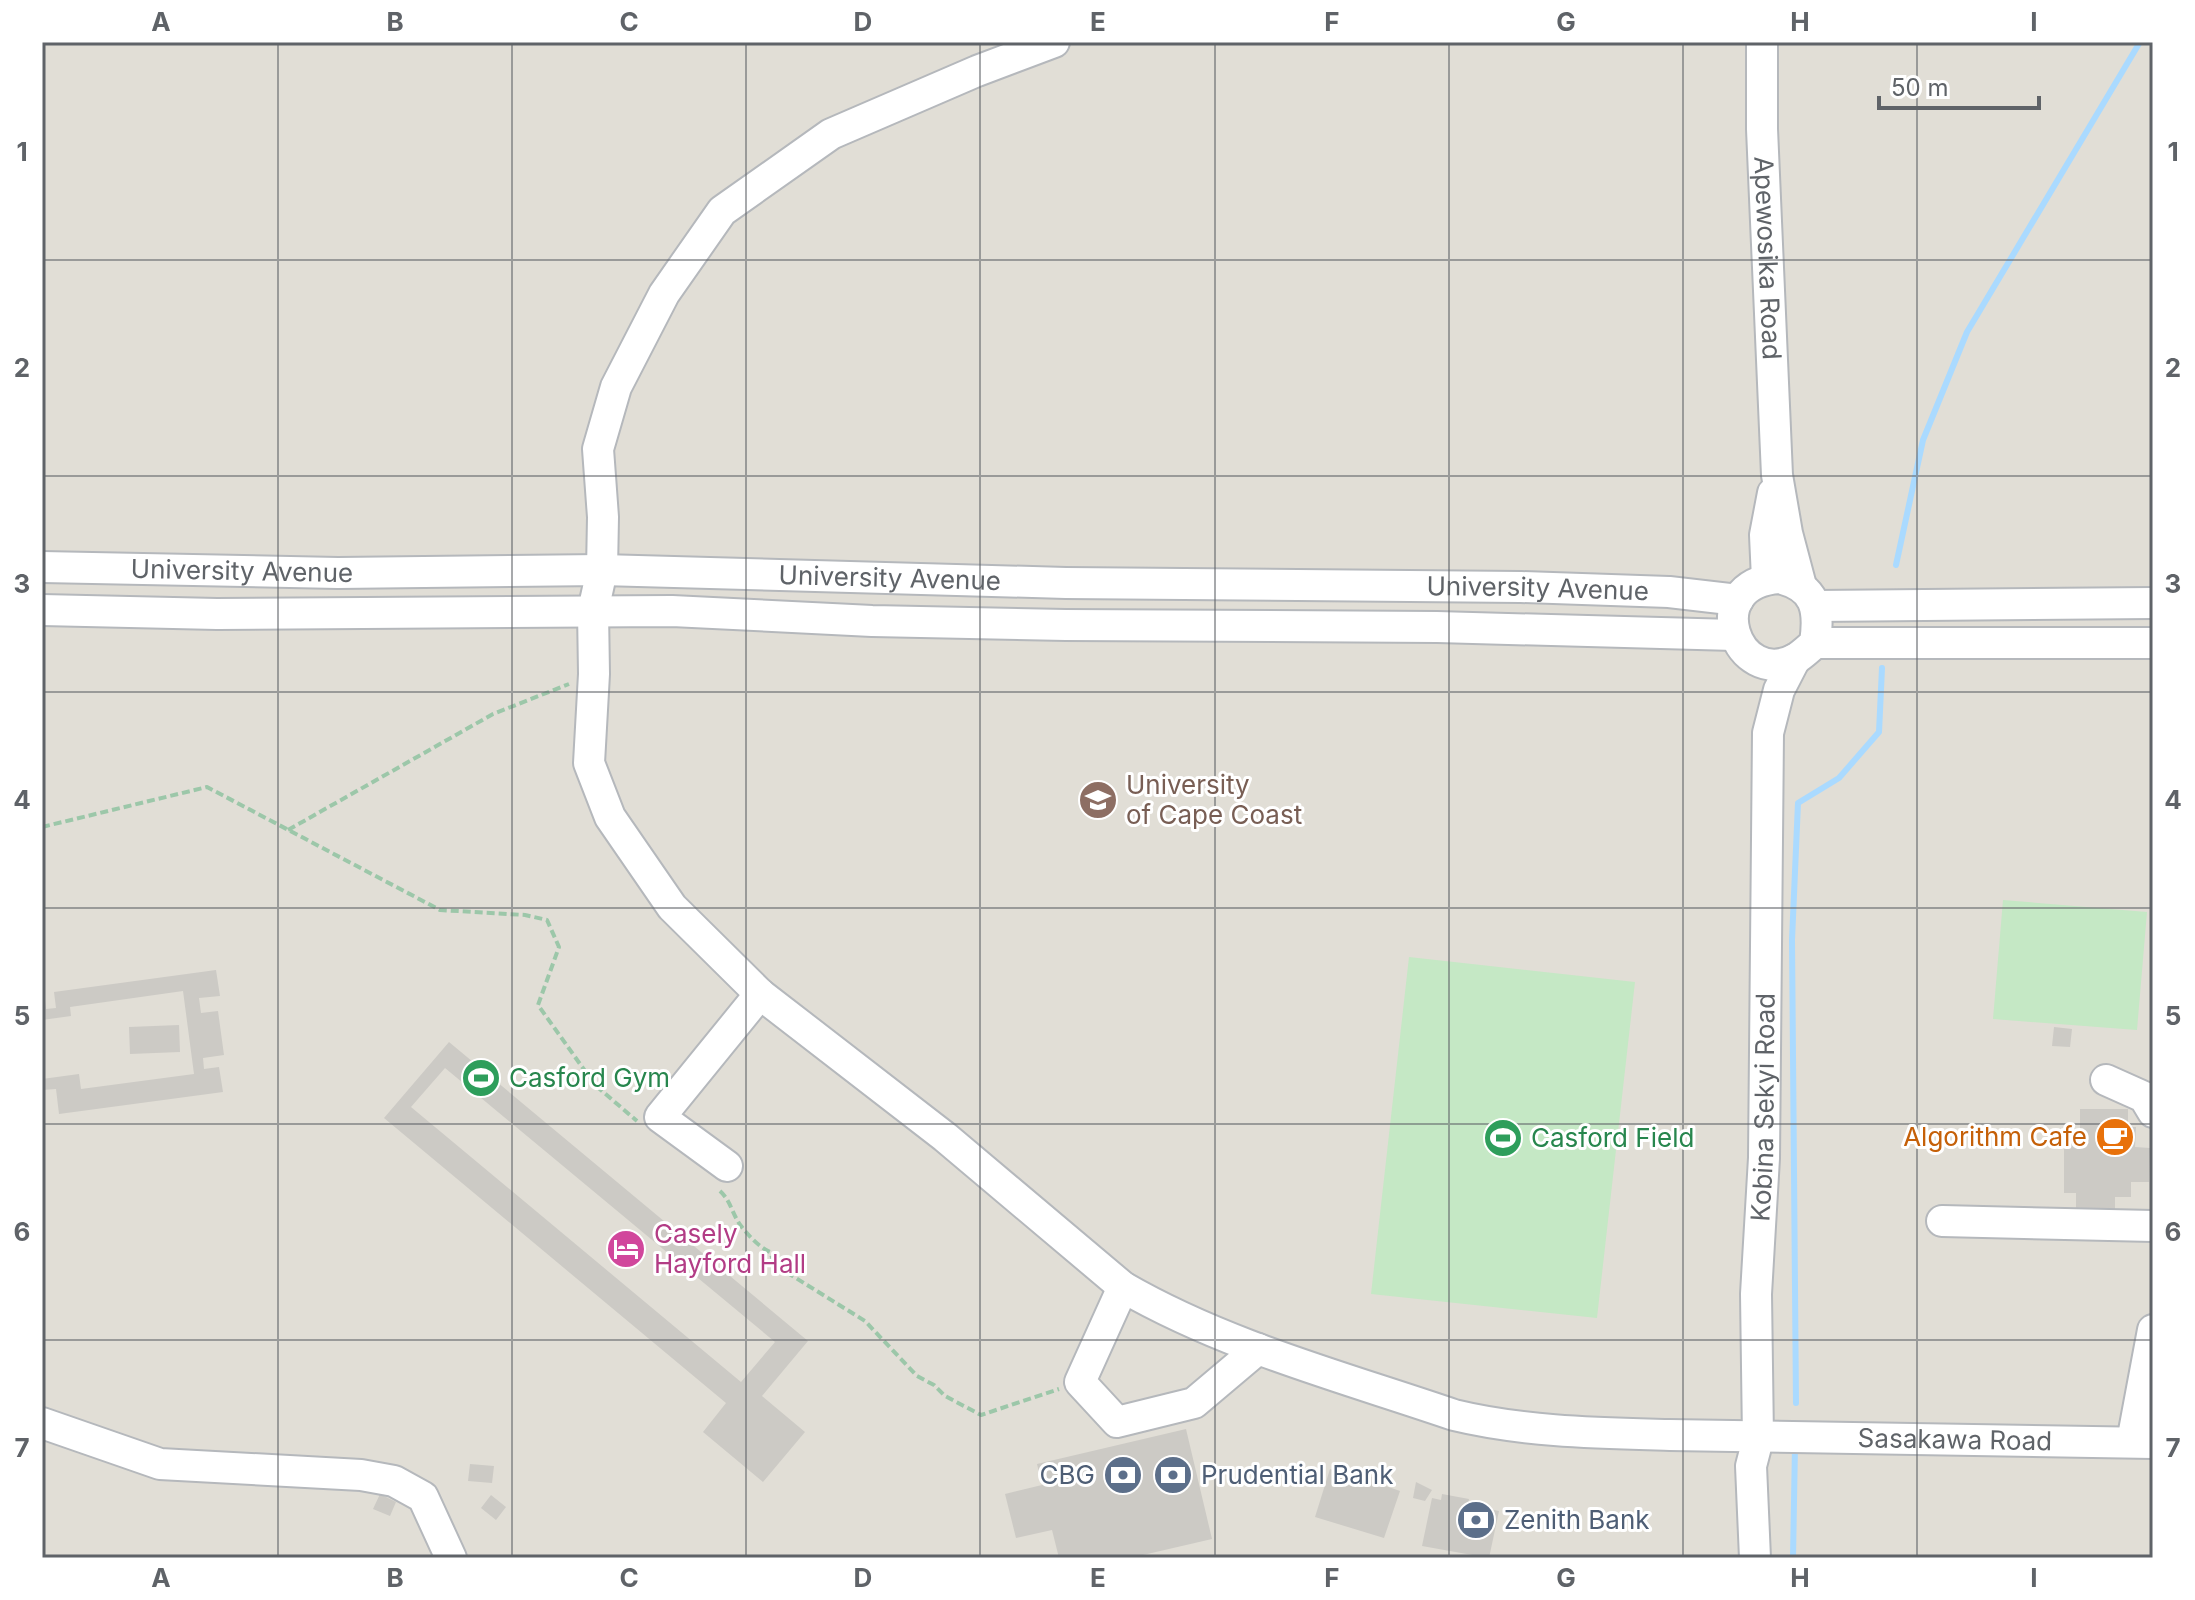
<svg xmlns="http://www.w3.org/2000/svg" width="2195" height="1600" viewBox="0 0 2195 1600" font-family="Inter,sans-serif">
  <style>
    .education { fill: #e1ded6 }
    .green { fill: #c5e8c5 }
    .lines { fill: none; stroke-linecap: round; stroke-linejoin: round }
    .stream { stroke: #aadaff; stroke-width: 6 }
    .building { fill: #cccac5; fill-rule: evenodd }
    .minor-casing { stroke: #b5b8bc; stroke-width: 34 }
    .path { stroke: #9cc7a9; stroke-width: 4; stroke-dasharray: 8 4; stroke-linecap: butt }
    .minor { stroke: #fff; stroke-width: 30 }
    .grid { fill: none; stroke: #5f6368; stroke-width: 2; stroke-opacity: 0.55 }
    .labels { text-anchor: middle; stroke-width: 6; stroke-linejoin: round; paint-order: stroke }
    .street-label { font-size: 26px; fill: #5f6368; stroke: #fff }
    .education-label { font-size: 26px; fill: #785e54; stroke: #fff; text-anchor: start }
    .leisure-label { font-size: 26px; fill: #27864d; stroke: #fff; text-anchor: start }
    .food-label { font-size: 26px; fill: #c56008; stroke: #fff; text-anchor: end }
    .hotel-label { font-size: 26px; fill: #b23c85; stroke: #fff; text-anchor: start }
    .service-label { font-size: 26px; fill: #4e5e75; stroke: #fff; text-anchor: start }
    .neatline { fill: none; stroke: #5f6368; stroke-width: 3 }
    .grid-label { font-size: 26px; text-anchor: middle; font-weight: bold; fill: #5f6368 }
  </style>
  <rect width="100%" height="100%" fill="#f1efe8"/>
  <path class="education" d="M42 42H2153V1558H42Z"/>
  <path class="green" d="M2003 900 2147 912 2137 1030 1993 1019Z
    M1409 957 1635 982 1597 1318 1371 1294Z"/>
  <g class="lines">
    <path class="stream" d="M1896 565 1923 440 1967 332 2140 42
      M1796 1403 1792 940 1798 803 1839 778 1879 732 1882 668
      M1793 1558 1795 1446"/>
  </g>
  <path class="building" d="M216 970 220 996 199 998 201 1013 218 1011 224 1055 203 1058 204 1069 219 1067 223 1092 59 1114 56 1089 42 1090V1079L79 1074 81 1089 194 1074 183 991 70 1007 71 1016 42 1020V1001H45L46 1009 56 1008 54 992Z
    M179 1025 180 1052 130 1054 129 1027Z
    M2054 1027 2072 1029 2070 1047 2052 1046Z
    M449 1042 808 1341 762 1396 805 1432 763 1482 703 1432 726 1403 384 1118ZM445 1068 775 1342 741 1382 411 1107Z
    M2080 1109H2128V1127H2136L2135 1147 2150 1148 2149 1182H2131V1197H2115V1209H2076V1193H2064V1137H2080Z
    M1186 1429 1212 1539 1130 1558H1059L1052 1530 1016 1538 1005 1494 1042 1485 1037 1464Z
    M470 1464 494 1466 492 1483 468 1481Z
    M1330 1469 1346 1474 1347 1469 1375 1478 1374 1482 1400 1491 1384 1538 1315 1517Z
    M1416 1482 1432 1490 1425 1501 1413 1498Z
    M380 1494 396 1502 390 1516 373 1509Z
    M1442 1494 1469 1499 1468 1505 1499 1511 1489 1558 1422 1546 1432 1498 1441 1500Z
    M491 1495 506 1507 496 1520 481 1508Z"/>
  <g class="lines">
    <defs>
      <g id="minor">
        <path id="s1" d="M1054 42 977 71 831 134 722 211 664 294 616 387 598 449 603 517 602 570 593 611 594 674 589 763 610 817 672 907 760 994 945 1137 1123 1287C1225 1346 1343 1377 1454 1415 1524 1432 1599 1433 1670 1435L2153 1443"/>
        <path id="s2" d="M1762 42V129L1777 475 1787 533 1801 586"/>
        <path id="s3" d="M42 567 338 573 602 570 1066 583 1521 587 1669 592 1738 600"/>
        <path d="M1779 578C1816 587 1820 609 1815 643 1809 648 1802 655 1795 659 1737 690 1698 584 1779 578Z"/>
        <path d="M1767 579 1765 535 1773 493"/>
        <path d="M1815 606 2153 603"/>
        <path d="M42 610 217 614 672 611 872 621 1066 625 1437 627 1734 635"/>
        <path d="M1815 643H2153"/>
        <path d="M2106 1080 2144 1097 2153 1112"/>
        <path d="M727 1166 660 1117 760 994"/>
        <path d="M1942 1221 2153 1226"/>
        <path d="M1123 1287 1080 1382 1117 1422 1194 1403 1258 1349"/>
        <path d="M42 1423 160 1464 361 1475 394 1481 423 1497 451 1558"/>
        <path d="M2132 1442 2153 1330"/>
        <path id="s4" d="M1755 1558 1751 1466 1758 1439 1756 1294 1764 1158 1768 733 1779 690 1795 659"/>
      </g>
    </defs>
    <use href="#minor" class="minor-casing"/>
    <path class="path" d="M42 827 207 787 440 910 525 915 547 920 559 947 538 1005 595 1085 637 1121
      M288 830 493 714 569 684
      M720 1191C731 1201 732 1214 741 1226 748 1235 760 1248 770 1252L775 1265 865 1321 917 1376 934 1385 945 1396 981 1415 1059 1389"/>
    <use href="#minor" class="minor"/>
  </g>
  <path class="grid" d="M278 42V1558M512 42V1558M746 42V1558M980 42V1558M1215 42V1558M1449 42V1558M1683 42V1558M1917 42V1558M42 260H2153M42 476H2153M42 692H2153M42 908H2153M42 1124H2153M42 1340H2153"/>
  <defs>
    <symbol id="university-disc" viewBox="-11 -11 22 22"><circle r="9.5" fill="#8d6e63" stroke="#fff"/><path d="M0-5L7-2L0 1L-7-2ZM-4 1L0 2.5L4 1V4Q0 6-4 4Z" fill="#fff"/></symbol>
    <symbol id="stadium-disc" viewBox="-11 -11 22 22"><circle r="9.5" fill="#2e9e5b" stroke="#fff"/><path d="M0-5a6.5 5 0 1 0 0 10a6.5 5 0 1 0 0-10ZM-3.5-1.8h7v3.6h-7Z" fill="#fff"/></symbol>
    <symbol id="cafe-disc" viewBox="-11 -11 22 22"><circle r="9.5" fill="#e8710a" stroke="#fff"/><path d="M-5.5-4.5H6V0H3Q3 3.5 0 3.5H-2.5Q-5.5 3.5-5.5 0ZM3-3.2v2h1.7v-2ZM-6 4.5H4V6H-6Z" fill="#fff"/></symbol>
    <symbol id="hotel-disc" viewBox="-11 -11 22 22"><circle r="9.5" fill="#d1479c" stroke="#fff"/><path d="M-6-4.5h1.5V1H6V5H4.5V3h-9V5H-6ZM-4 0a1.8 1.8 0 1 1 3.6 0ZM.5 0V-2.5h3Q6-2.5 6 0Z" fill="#fff"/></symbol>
    <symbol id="bank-disc" viewBox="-11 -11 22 22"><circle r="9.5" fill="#5c6f8a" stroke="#fff"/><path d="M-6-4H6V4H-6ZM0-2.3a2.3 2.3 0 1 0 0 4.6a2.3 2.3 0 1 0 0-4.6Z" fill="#fff"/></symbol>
  </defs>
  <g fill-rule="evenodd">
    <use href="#university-disc" x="1076" y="778" width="44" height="44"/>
    <use href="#stadium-disc" x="459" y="1056" width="44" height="44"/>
    <use href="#cafe-disc" x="2093" y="1115" width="44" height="44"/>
    <use href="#stadium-disc" x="1481" y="1116" width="44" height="44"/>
    <use href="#hotel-disc" x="604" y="1227" width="44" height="44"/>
    <use href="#bank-disc" x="1101" y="1453" width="44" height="44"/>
    <use href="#bank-disc" x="1151" y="1453" width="44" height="44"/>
    <use href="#bank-disc" x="1454" y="1498" width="44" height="44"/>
  </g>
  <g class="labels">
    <g class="street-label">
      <text dy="9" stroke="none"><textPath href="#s2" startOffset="216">Apewosika Road</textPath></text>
      <text dy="9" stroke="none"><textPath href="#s3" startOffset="200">University Avenue</textPath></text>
      <text dy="9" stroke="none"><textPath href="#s3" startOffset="848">University Avenue</textPath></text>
      <text dy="9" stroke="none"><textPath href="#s3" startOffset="1496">University Avenue</textPath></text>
      <text dy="9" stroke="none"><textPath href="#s4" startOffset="452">Kobina Sekyi Road</textPath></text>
      <text dy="9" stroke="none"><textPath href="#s1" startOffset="2576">Sasakawa Road</textPath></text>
    </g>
    <g class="education-label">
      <text x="1126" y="794">University<tspan x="1126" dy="30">of Cape Coast</tspan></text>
    </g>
    <g class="leisure-label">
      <text x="509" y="1087">Casford Gym</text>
      <text x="1531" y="1147">Casford Field</text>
    </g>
    <g class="food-label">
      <text x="2087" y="1146">Algorithm Cafe</text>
    </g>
    <g class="hotel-label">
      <text x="654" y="1243">Casely<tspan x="654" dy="30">Hayford Hall</tspan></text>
    </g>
    <g class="service-label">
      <text x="1095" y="1484" text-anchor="end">CBG</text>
      <text x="1201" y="1484">Prudential Bank</text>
      <text x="1504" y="1529">Zenith Bank</text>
    </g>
  </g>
  <rect width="2195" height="1600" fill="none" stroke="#ffffff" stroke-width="88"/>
  <path d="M1879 96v12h160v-12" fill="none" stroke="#5f6368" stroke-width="4"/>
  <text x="1891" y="96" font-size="24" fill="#5f6368" stroke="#ffffff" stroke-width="6" paint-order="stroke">50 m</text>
  <rect x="44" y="44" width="2107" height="1512" class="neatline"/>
  <g class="grid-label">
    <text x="161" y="31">A</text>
    <text x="395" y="31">B</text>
    <text x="629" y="31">C</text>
    <text x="863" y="31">D</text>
    <text x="1098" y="31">E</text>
    <text x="1332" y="31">F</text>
    <text x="1566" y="31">G</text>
    <text x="1800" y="31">H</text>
    <text x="2034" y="31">I</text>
    <text x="22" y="161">1</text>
    <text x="2173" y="161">1</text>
    <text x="22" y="377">2</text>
    <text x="2173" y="377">2</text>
    <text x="22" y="593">3</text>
    <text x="2173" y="593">3</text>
    <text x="22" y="809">4</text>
    <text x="2173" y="809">4</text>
    <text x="22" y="1025">5</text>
    <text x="2173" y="1025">5</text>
    <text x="22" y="1241">6</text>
    <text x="2173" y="1241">6</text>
    <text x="22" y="1457">7</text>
    <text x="2173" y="1457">7</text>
    <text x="161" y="1587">A</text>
    <text x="395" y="1587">B</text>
    <text x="629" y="1587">C</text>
    <text x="863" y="1587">D</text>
    <text x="1098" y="1587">E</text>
    <text x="1332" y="1587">F</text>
    <text x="1566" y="1587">G</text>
    <text x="1800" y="1587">H</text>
    <text x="2034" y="1587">I</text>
  </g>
</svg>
